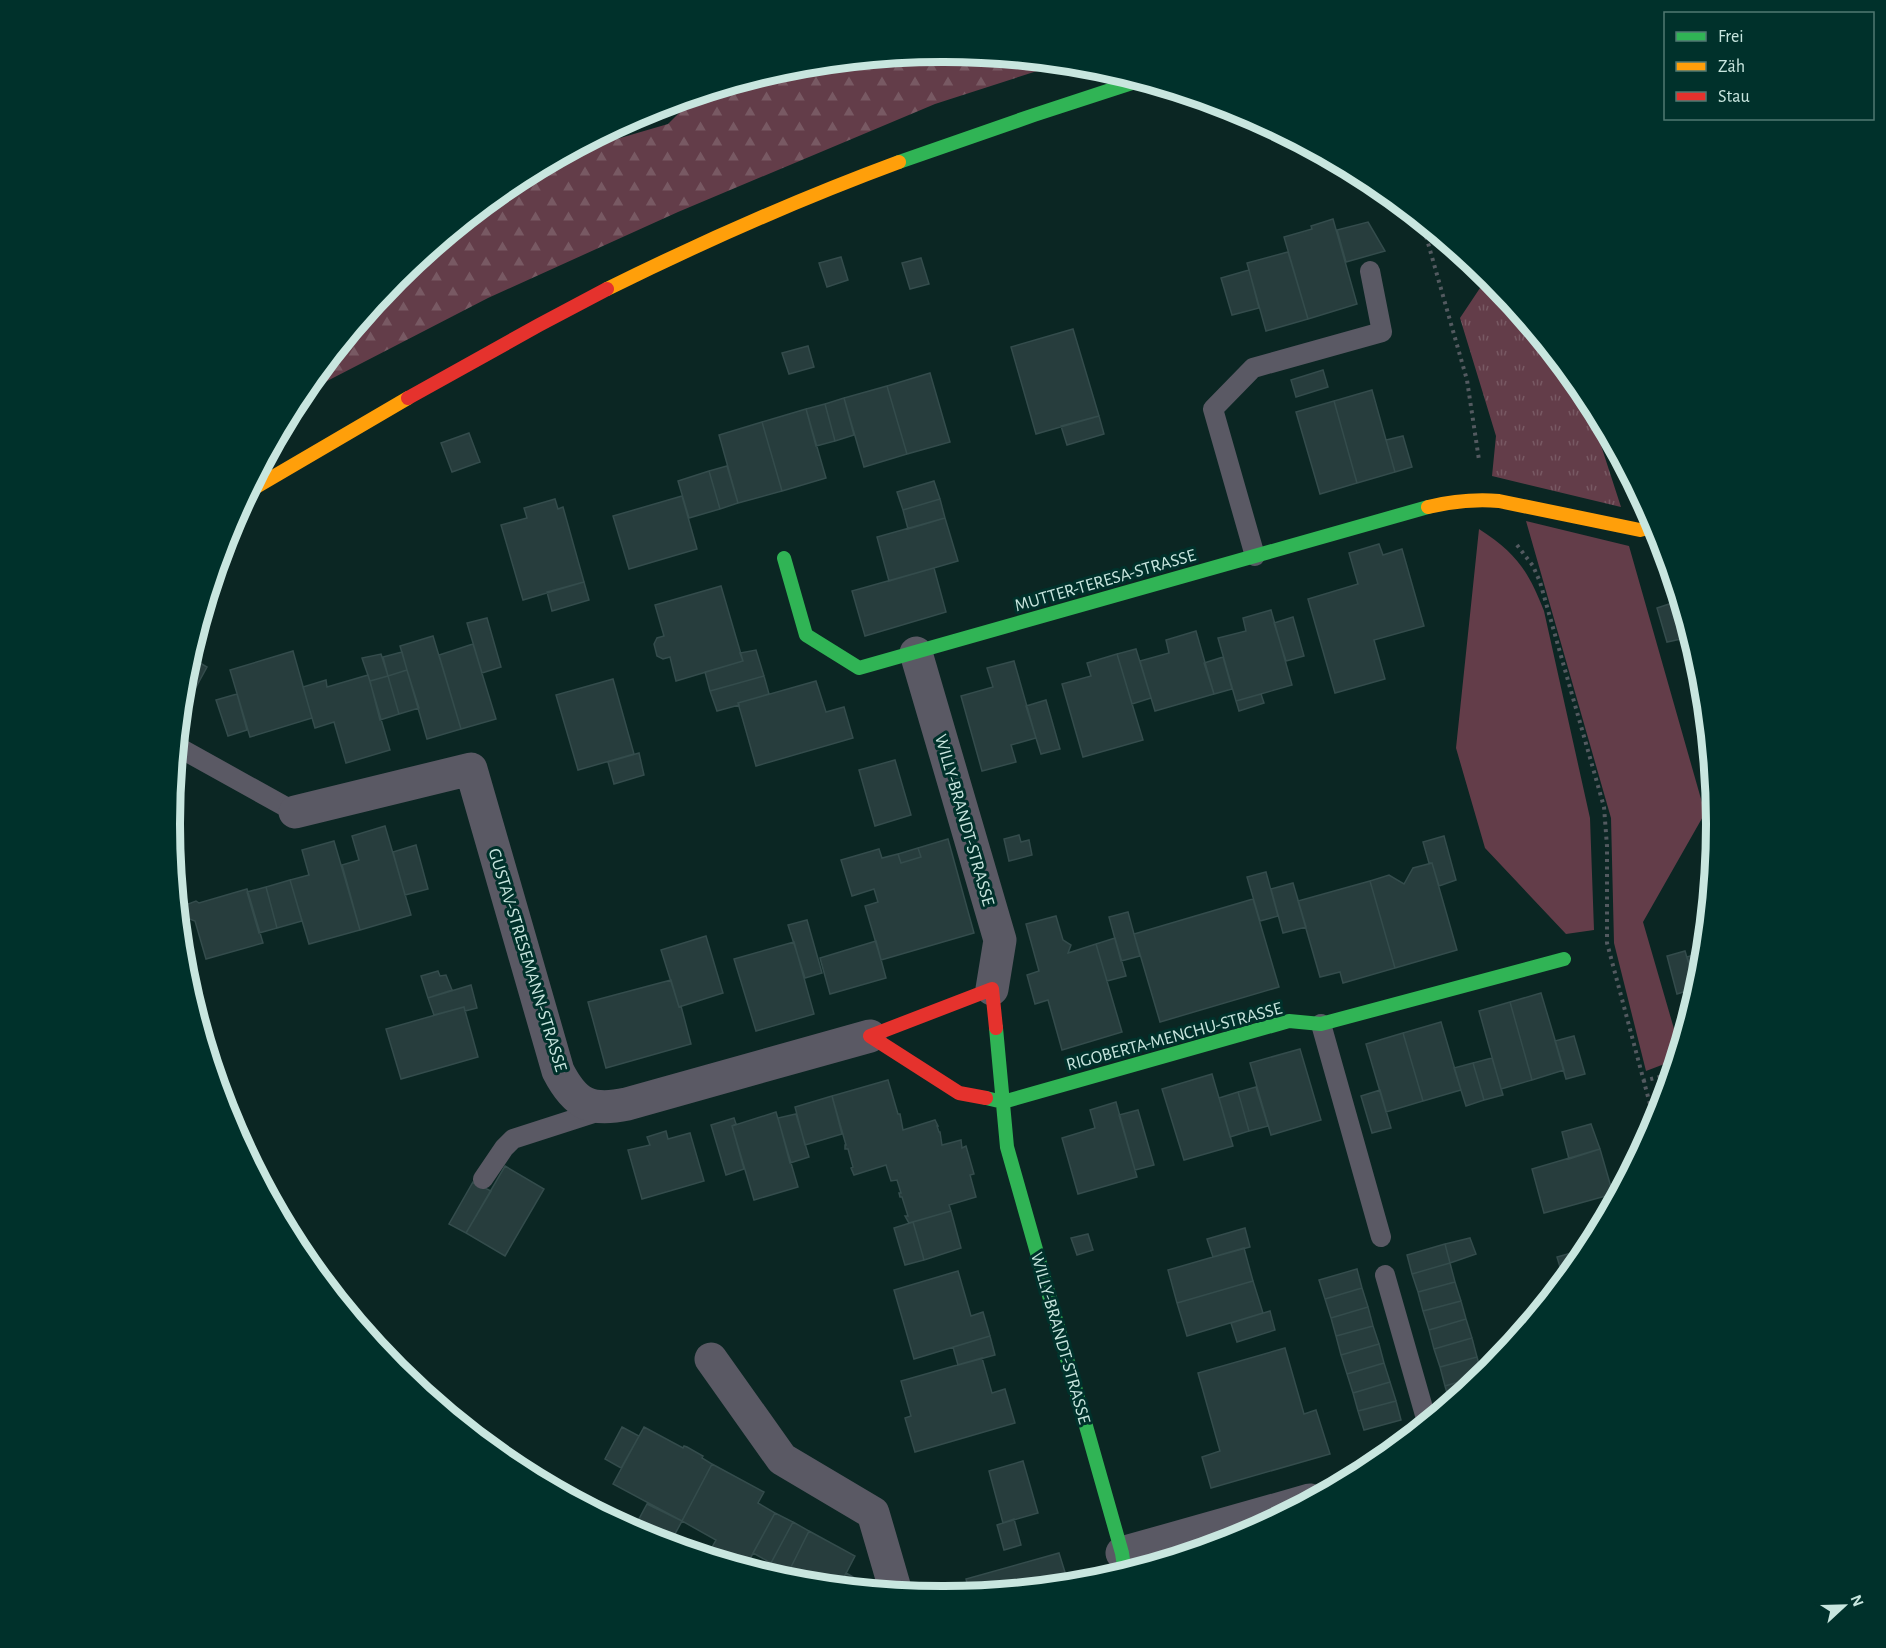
<svg xmlns="http://www.w3.org/2000/svg" width="1886" height="1648" viewBox="0 0 1886 1648" font-family="'Alegreya Sans',sans-serif">
  <style>
    .green { fill: #633d49 }
    .forest { fill: url(#forest-firs) }
    .park { fill: url(#park-tufts) }
    .building { fill: #273d3d; stroke: #344c4c; stroke-width: 1.5 }
    .lines { fill: none; stroke-linecap: round; stroke-linejoin: round }
    .path { stroke: #535a60; stroke-width: 4; stroke-dasharray: 3 4.5; stroke-linecap: butt }
    .lane { stroke: #5a5964; stroke-width: 20 }
    .street { stroke: #5a5964; stroke-width: 33 }
    .fast { stroke: #30b455; stroke-width: 14 }
    .slow { stroke: #ff9f0a; stroke-width: 14 }
    .jam { stroke: #e5322d; stroke-width: 14 }
    .labels { text-anchor: middle; stroke-width: 6; stroke-linejoin: round; paint-order: stroke }
    .street-label { font-size: 18px; fill: #c8e6df; stroke: #00312b }
    .rim { fill: none; stroke: #c8e6df; stroke-width: 8 }
  </style>
  <defs>
    <pattern id="forest-firs" width="22" height="20" patternUnits="userSpaceOnUse" patternTransform="scale(1.5)"><rect width="22" height="20" fill="#633d49"/><path d="M5 1l3.5 6h-7zM16 11l3.5 6h-7z" fill="#785963"/></pattern>
    <pattern id="park-tufts" width="24" height="20" patternUnits="userSpaceOnUse" patternTransform="scale(1.5)"><rect width="24" height="20" fill="#633d49"/><path d="M3 7l-1-3M5 7V3M7 7l1-3M15 17l-1-3M17 17v-4M19 17l1-3" fill="none" stroke="#785963"/></pattern>
  </defs>
  <rect width="100%" height="100%" fill="#0b2623"/>
  <path class="green" d="M1526 521 1629 546 1705 813 1643 922 1679 1046 1675 1060 1646 1071 1614 943 1611 818Z
    M1479 529C1516 553 1528 570 1544 611L1590 818 1594 930 1566 934 1485 848 1456 748Z"/>
  <path class="forest" d="M943 51 1062 63 935 104 678 212 488 298 300 395 397 277 514 181 562 155 668 124 697 95 793 66Z"/>
  <path class="park" d="M1488 276 1584 393 1621 507 1492 476 1496 436 1460 318Z"/>
  <path class="building" d="M1333 219 1357 304 1308 319 1284 237 1312 229 1311 226Z
    M1368 222 1385 251 1346 262 1337 230Z
    M1288 252 1308 319 1266 331 1247 263Z
    M841 257 848 280 827 287 819 263Z
    M921 258 929 284 910 289 902 263Z
    M1249 270 1259 308 1232 315 1221 278Z
    M1073 329 1099 416 1036 434 1011 347Z
    M808 346 814 367 789 374 782 353Z
    M1323 370 1328 387 1296 397 1291 380Z
    M930 373 950 442 907 454 887 386Z
    M887 386 907 454 864 467 844 398Z
    M1372 390 1395 472 1357 483 1334 401Z
    M844 398 854 435 835 441 825 404Z
    M1334 401 1357 483 1320 494 1296 412Z
    M825 404 835 441 816 446 806 409Z
    M806 409 826 478 782 491 762 422Z
    M1099 416 1104 434 1067 445 1061 426Z
    M762 422 782 491 738 503 719 435Z
    M469 433 480 462 452 472 441 443Z
    M1403 436 1412 467 1395 472 1386 440Z
    M727 466 738 503 720 509 709 471Z
    M709 471 720 509 689 518 678 481Z
    M934 481 940 499 903 510 897 492Z
    M682 496 697 549 629 569 613 516Z
    M555 499 558 509 563 507 584 582 523 600 501 525 527 518 524 508Z
    M940 499 945 518 908 529 903 510Z
    M945 518 958 561 889 581 877 537Z
    M1379 544 1383 555 1402 549 1424 626 1374 640 1385 679 1335 693 1308 599 1358 584 1349 553Z
    M934 568 946 612 865 636 852 591Z
    M1669 568 1690 636 1686 638 1666 569Z
    M584 582 589 600 552 611 547 592Z
    M721 586 743 661 676 681 670 657 663 659 657 656 654 644 657 638 664 636 655 605Z
    M1675 602 1686 638 1667 642 1657 608Z
    M1271 610 1292 685 1236 701 1218 638 1246 631 1243 618Z
    M1293 617 1304 656 1286 661 1274 623Z
    M487 618 501 667 482 673 467 623Z
    M1196 631 1214 694 1155 711 1140 661 1169 653 1166 640Z
    M433 636 461 729 427 739 400 646Z
    M473 644 496 719 461 729 439 655Z
    M1136 649 1151 698 1132 704 1117 654Z
    M756 650 764 676 710 691 705 672 743 661 740 653Z
    M293 651 312 718 250 737 230 670Z
    M402 652 407 670 388 676 383 657Z
    M381 654 388 676 370 681 362 658Z
    M1117 654 1143 740 1083 757 1062 684 1091 676 1087 663Z
    M190 657 207 667 195 689 184 683Z
    M1223 657 1232 689 1214 694 1204 663Z
    M1014 661 1036 738 1011 745 1016 762 982 771 961 696 993 687 987 668Z
    M407 670 419 708 399 714 388 676Z
    M368 675 390 750 346 763 334 722 315 728 303 687 326 680 327 687Z
    M388 676 399 714 380 720 370 681Z
    M764 676 769 694 738 703 739 705 717 711 710 691Z
    M613 679 634 754 578 770 556 695Z
    M816 681 826 712 844 707 853 738 756 766 738 703Z
    M237 694 247 730 228 736 216 700Z
    M1261 694 1264 703 1239 711 1236 701Z
    M1046 700 1060 749 1041 754 1026 706Z
    M639 753 644 775 614 784 608 762Z
    M895 760 911 815 875 826 859 770Z
    M385 826 411 915 360 930 342 865 359 860 352 836Z
    M1019 835 1021 842 1029 840 1032 855 1009 861 1004 839Z
    M1444 836 1456 880 1439 886 1432 863H1429L1423 842Z
    M948 839 974 933 881 960 865 906 878 902 874 889 852 896 841 860 879 849 882 858 898 854 901 863 921 857 918 848Z
    M334 841 360 930 309 944 290 880 309 875 302 850Z
    M416 845 428 889 405 895 393 852Z
    M918 848 921 857 901 863 898 854Z
    M1432 863 1457 950 1395 968 1370 881 1389 875 1404 884 1413 868Z
    M1266 872 1278 916 1260 921 1247 877Z
    M290 880 302 921 277 928 266 887Z
    M1370 881 1395 968 1343 983 1340 972 1320 977 1298 901Z
    M1293 883 1306 927 1283 933 1271 889Z
    M266 887 277 928 259 933 247 892Z
    M247 889 263 943 206 959 195 921 187 918 185 911 188 904 196 901 199 903Z
    M1253 899 1279 987 1160 1022 1134 934Z
    M1128 912 1140 956 1121 961 1109 917Z
    M1056 916 1063 940 1071 945 1068 953 1096 944 1122 1032 1062 1050 1048 1000 1035 1004 1027 975 1039 971 1026 924Z
    M807 920 822 973 805 978 788 925Z
    M706 936 723 993 679 1007 661 950Z
    M1115 938 1126 976 1107 981 1096 944Z
    M876 941 886 978 830 994 820 958Z
    M794 942 814 1014 756 1031 734 959Z
    M1685 951 1696 988 1677 994 1667 956Z
    M1703 952 1701 975 1697 990 1687 957Z
    M438 971 440 976 446 975 452 990 428 998 421 976Z
    M671 980 679 1007 681 1006 691 1044 606 1068 588 1002Z
    M471 985 477 1008 465 1011 464 1007 434 1015 428 998Z
    M1541 993 1564 1070 1532 1080 1510 1002Z
    M1510 1002 1532 1080 1501 1089 1479 1011Z
    M464 1007 478 1057 401 1079 386 1029Z
    M1441 1022 1461 1090 1423 1101 1403 1033Z
    M1403 1033 1423 1101 1386 1112 1366 1044Z
    M1574 1036 1585 1074 1566 1079 1555 1041Z
    M1300 1049 1321 1120 1271 1135 1250 1063Z
    M1492 1058 1503 1095 1484 1100 1473 1063Z
    M1473 1063 1484 1100 1466 1106 1454 1068Z
    M1212 1074 1233 1146 1184 1160 1162 1089Z
    M888 1080 898 1114H900L903 1130 935 1120 938 1126H937L939 1132H940L942 1145 961 1140 962 1148 966 1146 974 1174 970 1175 976 1197 949 1205 951 1211 909 1223 905 1216H908L902 1197H900L899 1193H901L897 1180 891 1181 886 1165 854 1175 851 1168 853 1167 848 1149H845V1145H846L832 1096Z
    M1256 1087 1268 1126 1249 1131 1238 1092Z
    M1380 1090 1391 1128 1372 1133 1361 1096Z
    M1238 1092 1249 1131 1230 1137 1219 1098Z
    M832 1096 842 1134 805 1145 795 1107Z
    M1116 1102 1137 1177 1078 1194 1062 1138 1095 1128 1090 1110Z
    M1138 1110 1154 1165 1135 1170 1119 1115Z
    M776 1112 798 1187 754 1200 732 1126Z
    M796 1114 809 1157 790 1163 778 1118Z
    M734 1118 736 1124 732 1126 744 1169 726 1175 711 1125Z
    M1591 1124 1600 1149 1569 1159 1562 1132Z
    M666 1131 668 1139 690 1133 704 1181 642 1199 628 1150 650 1145 647 1137Z
    M1600 1149 1613 1194 1544 1213 1532 1169Z
    M505 1166 544 1189 505 1256 466 1233Z
    M473 1182 491 1191 466 1233 449 1224Z
    M951 1211 961 1248 924 1260 913 1222Z
    M913 1222 924 1260 905 1265 894 1228Z
    M1245 1228 1250 1247 1213 1257 1207 1239Z
    M1088 1234 1093 1250 1077 1255 1071 1238Z
    M1470 1238 1476 1254 1450 1263 1445 1244Z
    M1445 1244 1450 1263 1412 1274 1407 1255Z
    M1244 1248 1253 1281 1177 1303 1168 1270Z
    M1589 1248 1586 1254 1564 1280 1557 1257Z
    M1450 1263 1455 1282 1418 1292 1412 1274Z
    M1357 1269 1362 1288 1325 1299 1319 1280Z
    M958 1271 971 1316 983 1312 990 1336 914 1359 894 1290Z
    M1253 1281 1263 1313 1187 1336 1177 1303Z
    M1455 1282 1461 1301 1423 1311 1418 1292Z
    M1362 1288 1368 1307 1331 1318 1325 1299Z
    M1461 1301 1466 1319 1429 1330 1423 1311Z
    M1368 1307 1373 1326 1336 1336 1331 1318Z
    M1270 1311 1275 1330 1237 1342 1231 1323Z
    M1466 1319 1472 1338 1434 1349 1429 1330Z
    M1373 1326 1379 1344 1341 1355 1336 1336Z
    M990 1336 995 1355 958 1365 953 1347Z
    M1472 1338 1477 1357 1440 1367 1434 1349Z
    M1379 1344 1384 1363 1347 1374 1341 1355Z
    M1285 1348 1304 1414 1316 1410 1330 1454 1211 1488 1202 1457 1220 1451 1198 1373Z
    M1477 1357 1482 1375 1445 1386 1440 1367Z
    M982 1358 992 1393 1005 1389 1015 1423 915 1452 905 1418 911 1416 901 1381Z
    M1384 1363 1390 1382 1353 1393 1347 1374Z
    M1482 1375 1483 1376 1450 1403 1445 1386Z
    M1390 1382 1396 1401 1358 1411 1353 1393Z
    M1396 1401 1401 1420 1364 1430 1358 1411Z
    M622 1427 639 1436 621 1468 605 1459Z
    M644 1427 683 1448 684 1446 687 1447 703 1456 702 1458 712 1464 682 1521 613 1484Z
    M1023 1461 1038 1513 1003 1523 989 1471Z
    M712 1464 764 1492 758 1503 775 1513 745 1568 707 1556 716 1540 682 1521Z
    M647 1504 682 1521 669 1545 647 1538 633 1530Z
    M775 1513 793 1522 771 1563 753 1553Z
    M1014 1519 1021 1545 1004 1550 997 1525Z
    M793 1522 809 1531 789 1571 771 1563Z
    M809 1531 855 1556 839 1587 791 1582 789 1571Z
    M1059 1553 1069 1585 970 1594 966 1579Z
    M846 1573 869 1586 870 1590 839 1587Z"/>
  <g class="lines">
    <path class="path" d="M1422 222 1467 380 1479 460
      M1517 545 1533 566 1540 582 1604 807 1607 846V943L1655 1123
      M1643 1081 1671 1074"/>
    <path class="lane" d="M1255 556 1213 409 1253 368 1382 332 1370 271
      M178 747 295 812
      M1321 1024 1381 1237
      M483 1179 504 1148 513 1139 603 1110
      M1385 1275 1427 1422"/>
    <path class="street" d="M916 653 1000 940 992 989
      M295 812 471 769 558 1071C575 1104 590 1112 627 1104L870 1036
      M711 1359 782 1459 873 1513 896 1592
      M1122 1553 1310 1500"/>
    <path class="fast" d="M899 162 1034 115 1141 80
      M784 558 806 635 859 668 1428 507
      M996 1028 1007 1147 1122 1553 1125 1573
      M986 1098 1003 1102 1289 1021 1321 1024 1564 959"/>
    <path class="slow" d="M607 289C702 242 799 199 899 162
      M249 491 408 398
      M1428 507C1453 501 1474 499 1499 501L1640 530 1656 526"/>
    <path class="jam" d="M408 398 539 325 607 289
      M986 1098 959 1093 870 1036 992 989 996 1028"/>
  </g>
  <g class="labels">
    <g class="street-label">
      <text transform="translate(1105 580) rotate(-16)" y="6">MUTTER-TERESA-STRASSE</text>
      <text transform="translate(965 820) rotate(74)" y="6">WILLY-BRANDT-STRASSE</text>
      <text transform="translate(528 960) rotate(73)" y="6">GUSTAV-STRESEMANN-STRASSE</text>
      <text transform="translate(1174 1036) rotate(-15)" y="6">RIGOBERTA-MENCHU-STRASSE</text>
      <text transform="translate(1061 1338) rotate(74)" y="6">WILLY-BRANDT-STRASSE</text>
    </g>
  </g>
  <path d="M0 0H1886V1648H0ZM942 62H944A762 762 0 0 1 1706 824V824A762 762 0 0 1 944 1586H942A762 762 0 0 1 180 824V824A762 762 0 0 1 942 62Z" fill="#00312b" fill-rule="evenodd"/>
  <path class="rim" d="M942 62H944A762 762 0 0 1 1706 824V824A762 762 0 0 1 944 1586H942A762 762 0 0 1 180 824V824A762 762 0 0 1 942 62Z"/>
  <rect x="1664" y="12" width="210" height="108" fill="#00312b" stroke="#507973" stroke-width="1.5"/>
  <rect x="1676" y="32" width="30" height="9" fill="#30b455" stroke="#507973" stroke-width="1.5"/>
  <text x="1718" y="42" font-size="18" fill="#c8e6df">Frei</text>
  <rect x="1676" y="62" width="30" height="9" fill="#ff9f0a" stroke="#507973" stroke-width="1.5"/>
  <text x="1718" y="72" font-size="18" fill="#c8e6df">Zäh</text>
  <rect x="1676" y="92" width="30" height="9" fill="#e5322d" stroke="#507973" stroke-width="1.5"/>
  <text x="1718" y="102" font-size="18" fill="#c8e6df">Stau</text>
  <g transform="translate(1844 1606) rotate(68)" stroke="#00312b" stroke-width="4.5" paint-order="stroke">
  <path d="M0-4.5L10 22L0 15L-10 22Z" fill="#c8e6df"/>
  <text y="-9" font-size="16" font-weight="bold" text-anchor="middle" fill="#c8e6df">N</text>
  </g>
</svg>
